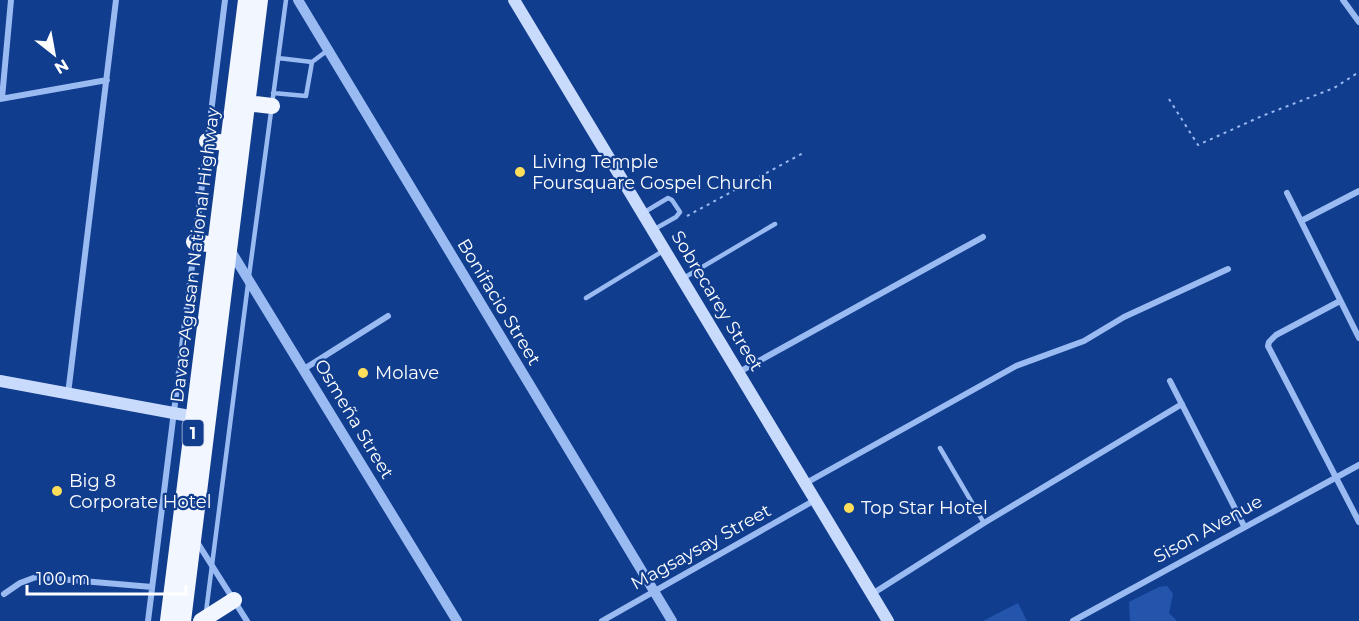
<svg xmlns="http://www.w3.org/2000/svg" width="1359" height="621" viewBox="0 0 1359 621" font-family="Montserrat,sans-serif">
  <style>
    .green { fill: #2355ad }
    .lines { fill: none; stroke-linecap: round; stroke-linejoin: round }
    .path { stroke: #9abaf2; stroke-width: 2; stroke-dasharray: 3 4.5; stroke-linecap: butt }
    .service { stroke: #9abaf2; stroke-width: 4.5 }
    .minor { stroke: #9abaf2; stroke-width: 6 }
    .tertiary { stroke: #9abaf2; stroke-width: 10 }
    .secondary { stroke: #c9dbfc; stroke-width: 12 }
    .trunk { stroke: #f2f6ff; stroke-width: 16 }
    .poi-dot { fill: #ffde5b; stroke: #113d8e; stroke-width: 2 }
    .labels { text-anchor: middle; stroke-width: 4.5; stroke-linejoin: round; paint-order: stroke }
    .shield { fill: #113d8e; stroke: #b8c5dd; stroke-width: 1.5 }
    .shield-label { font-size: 16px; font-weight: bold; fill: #fff }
    .poi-label { font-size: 18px; fill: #fff; stroke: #113d8e; text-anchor: start }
    .street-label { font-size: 18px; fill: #fff; stroke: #113d8e }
  </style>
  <rect width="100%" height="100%" fill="#113d8e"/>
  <path class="green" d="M1167 586 1173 594 1169 613 1177 621H1130L1129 602 1159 587Z
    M1018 603 1027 621H983Z"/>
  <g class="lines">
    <path class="path" d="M1169 99 1198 145 1262 116 1334 88 1359 72
      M687 216 805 152"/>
    <path class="service" d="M278 58 312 62
      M273 93 306 96 312 62 328 50
      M643 213 668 198 672 200 680 212 676 217 653 230
      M249 276 286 0
      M682 279 775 224
      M586 298 663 251
      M940 448 984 523
      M206 612 248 284"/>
    <path class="minor" d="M1343 0 1359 22
      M2 98 11 0
      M0 99 107 80
      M1287 193 1359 338
      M1301 221 1359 191
      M1340 301 1276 335 1269 342 1268 346 1359 522
      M304 369 388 316
      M739 372 983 237
      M1170 381 1244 526
      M68 394 116 0
      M806 483 1016 366 1084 341 1124 317 1228 269
      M197 542 247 621
      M4 594 20 583 36 577 152 587
      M872 594 984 523 1182 404
      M148 621 225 0
      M602 621 815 500
      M1073 621 1359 465"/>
    <path class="tertiary" d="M298 0 672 621
      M229 248 457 621"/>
    <path class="secondary" d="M514 0 888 621
      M0 381 195 417"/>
    <path class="trunk" d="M247 103 272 106
      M207 141 228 143
      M194 242 215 245
      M168 621 246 0
      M183 621 260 0
      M201 621 234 600"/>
  </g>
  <g class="poi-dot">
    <circle cx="520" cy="172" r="6"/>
    <circle cx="363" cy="373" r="6"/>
    <circle cx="57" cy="491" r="6"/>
    <circle cx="849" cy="508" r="6"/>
  </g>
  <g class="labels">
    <rect class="shield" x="182.5" y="420" width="21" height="26" rx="4.5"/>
    <g class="shield-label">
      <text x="193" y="439">1</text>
    </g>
    <g class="poi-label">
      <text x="532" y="168">Living Temple<tspan x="532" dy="21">Foursquare Gospel Church</tspan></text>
      <text x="375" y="379">Molave</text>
      <text x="69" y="487">Big 8<tspan x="69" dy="21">Corporate Hotel</tspan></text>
      <text x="861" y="514">Top Star Hotel</text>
    </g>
    <g class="street-label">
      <text transform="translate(195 255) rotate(-83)" y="6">Davao-Agusan National Highway</text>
      <text transform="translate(717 301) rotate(59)" y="6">Sobrecarey Street</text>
      <text transform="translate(499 302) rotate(59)" y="6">Bonifacio Street</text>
      <text transform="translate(354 419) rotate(59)" y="6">Osmeña Street</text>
      <text transform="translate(1208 529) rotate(-29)" y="6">Sison Avenue</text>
      <text transform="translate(701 547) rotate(-29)" y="6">Magsaysay Street</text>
    </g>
  </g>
  <g transform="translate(54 54) rotate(149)" stroke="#113d8e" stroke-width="4.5" paint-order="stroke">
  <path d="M0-4.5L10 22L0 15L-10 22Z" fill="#ffffff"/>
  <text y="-9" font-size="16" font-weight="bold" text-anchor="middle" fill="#ffffff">N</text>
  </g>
  <path d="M27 585v9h159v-9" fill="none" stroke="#ffffff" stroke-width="3"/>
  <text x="36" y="585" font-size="18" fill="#ffffff" stroke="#113d8e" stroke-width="4.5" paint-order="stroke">100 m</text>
</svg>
